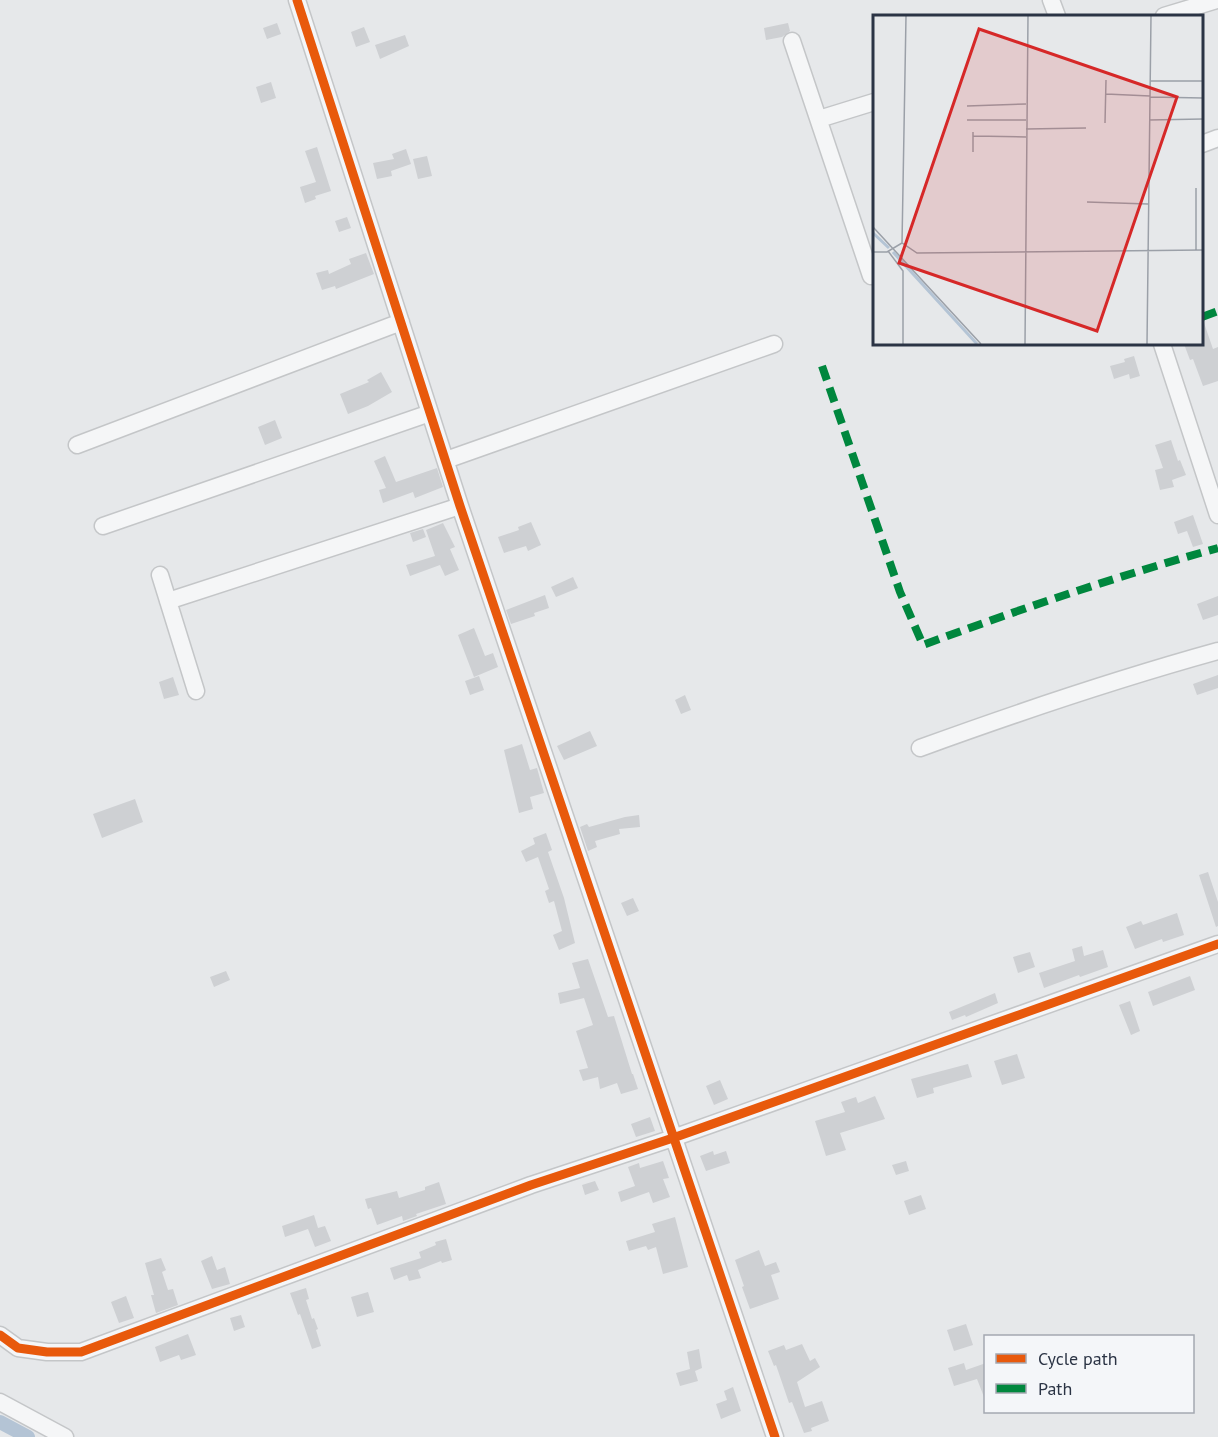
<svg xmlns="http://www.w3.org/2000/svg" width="1218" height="1437" viewBox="0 0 1218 1437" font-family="'PT Sans',sans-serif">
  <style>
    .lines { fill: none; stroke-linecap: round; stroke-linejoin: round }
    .canal { stroke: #b4c4d5; stroke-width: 14 }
    .building { fill: #ced0d3 }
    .minor-casing { stroke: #c4c6c8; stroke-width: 19 }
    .minor { stroke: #f5f6f7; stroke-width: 16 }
    .quiet { stroke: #00873e; stroke-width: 8; stroke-dasharray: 15 8; stroke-linecap: butt }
    .cycleway-casing { stroke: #f4f6f9; stroke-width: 13 }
    .cycleway { stroke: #e8590c; stroke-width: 9 }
    .inset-river { fill: none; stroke: #b4c4d5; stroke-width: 3 }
    .inset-road { fill: none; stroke: #9ba0a8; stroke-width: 1.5 }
    .view { fill: #d62828; fill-opacity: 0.15; stroke: #d62828; stroke-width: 3 }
    .inset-edge { fill: none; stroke: #2b3445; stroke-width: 3 }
  </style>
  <rect width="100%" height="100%" fill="#e6e8ea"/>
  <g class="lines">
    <path class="canal" d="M0 1422 28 1437"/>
  </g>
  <path class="building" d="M277 23 281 34 267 39 263 28Z
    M788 23 790 31 782 37 766 40 764 28Z
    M364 27 370 42 356 47 351 32Z
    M405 35 409 46 380 59 375 45Z
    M271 82 276 98 261 103 256 87Z
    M317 147 331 191 315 196 316 199 305 203 300 187 316 182 305 151Z
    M406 149 411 164 391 171 392 176 377 179 373 163 394 159 392 154Z
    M427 156 432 176 418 179 413 159Z
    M347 217 351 228 339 232 335 221Z
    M366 253 374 274 336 289 335 286 322 290 316 273 328 270 329 274 351 264 349 259Z
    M1203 320 1213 349 1218 347V381L1203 386 1193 359 1190 360 1184 344H1202Z
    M1134 356 1140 376 1130 379 1129 374 1114 379 1110 366 1125 362 1124 359Z
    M381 372 392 392 368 406 348 414 340 394 369 382 367 380Z
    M275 420 282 438 265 445 258 427Z
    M1171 440 1178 461 1180 460 1186 475 1172 480 1174 487 1160 490 1155 470 1163 468 1155 445Z
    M385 456 396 482 437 468 443 487 415 498 413 492 383 503 379 490 386 488 374 461Z
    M1193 515 1203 544 1193 547 1187 531 1178 534 1174 522Z
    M531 522 541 545 528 551 526 546 504 553 498 537 519 530 518 527Z
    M443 523 455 547 450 549 459 570 445 576 440 565 410 576 406 565 435 556 426 530Z
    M423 529 426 537 413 542 410 533Z
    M573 577 578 588 556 597 551 587Z
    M545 595 549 608 534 613 535 616 511 624 506 610Z
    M1218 596V615L1203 620 1197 604Z
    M474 628 485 656 493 653 498 667 474 677 458 635Z
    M1218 675V688L1197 695 1193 684Z
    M479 676 484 690 470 695 465 681Z
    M173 677 179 695 164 699 159 682Z
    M685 695 691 710 681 714 675 700Z
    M590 731 597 746 564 760 557 746Z
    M522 744 530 770 537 768 544 793 530 797 533 809 519 813 504 750Z
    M135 799 143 822 102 838 93 814Z
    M639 815 640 827 619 829 620 834 595 841 597 847 588 851 580 827 587 824 589 827 625 817Z
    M546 833 552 850 548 852 564 898 575 943 559 950 553 935 562 931 554 901 549 903 545 891 549 889 538 857 526 862 521 851 535 844 533 838Z
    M1208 872 1218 902V926L1216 927 1199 875Z
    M633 898 639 911 627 916 621 903Z
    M1177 913 1184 935 1163 942 1162 939 1135 949 1126 927 1141 921 1143 925Z
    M1082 946 1084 956 1103 950 1108 967 1080 977 1079 975 1044 988 1039 973 1075 961 1072 949Z
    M1030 952 1035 967 1018 973 1013 957Z
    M588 959 608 1017 614 1016 632 1074H633L638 1089 621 1094 617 1083 600 1089 598 1077 583 1081 579 1070 588 1068 576 1031 593 1025 584 998 560 1004 558 993 580 988 572 963Z
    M226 971 230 980 214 987 210 977Z
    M1190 976 1195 990 1153 1006 1148 992Z
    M995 993 998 1003 966 1017 965 1015 952 1020 949 1012Z
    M1130 1001 1140 1031 1131 1035 1119 1005Z
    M1017 1054 1025 1078 1002 1085 994 1061Z
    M968 1064 972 1077 933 1088 934 1093 917 1098 911 1079Z
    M720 1080 728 1099 714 1105 706 1086Z
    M875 1096 885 1119 840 1133 846 1150 826 1156 815 1121 845 1112 841 1102 856 1097 858 1103Z
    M650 1117 655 1131 636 1137 631 1124Z
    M713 1151 714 1155 726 1151 730 1163 706 1171 700 1156Z
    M663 1161 669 1178 663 1179 670 1197 653 1203 649 1192 621 1202 618 1192 635 1186 628 1167 639 1163 640 1168Z
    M906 1161 909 1171 896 1175 892 1165Z
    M595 1181 599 1190 585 1195 582 1185Z
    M439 1182 446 1204 416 1214 417 1216 403 1221 402 1216 377 1225 371 1208 368 1209 365 1199 397 1191 399 1198 425 1190V1187Z
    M921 1195 926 1209 909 1215 904 1201Z
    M314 1215 318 1228 325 1226 331 1241 315 1247 308 1229 285 1237 282 1226Z
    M675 1217 688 1267 663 1274 656 1247 648 1250 646 1246 629 1251 626 1241 655 1232 652 1224Z
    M446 1239 452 1260 442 1263 441 1261 418 1270 421 1278 409 1281 407 1275 394 1280 390 1268 421 1258 419 1252 436 1245 435 1242Z
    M759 1250 765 1266 776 1262 780 1272 771 1275 779 1299 750 1309 742 1287 744 1286 735 1260Z
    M212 1256 217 1270 225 1267 230 1284 212 1289 201 1261Z
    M161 1258 166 1270 162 1272 168 1290 173 1289 178 1305 156 1313 151 1295H154L145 1263Z
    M306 1288 309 1299 306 1300 312 1319 314 1318 318 1329 316 1330 321 1346 312 1349 300 1314 298 1315 290 1293Z
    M368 1292 374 1312 357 1317 351 1297Z
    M126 1296 134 1318 119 1323 111 1302Z
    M241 1315 245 1327 234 1331 230 1318Z
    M966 1324 973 1345 954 1351 947 1330Z
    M188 1334 196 1355 181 1360 179 1355 160 1362 155 1347Z
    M802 1344 810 1361 815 1358 820 1367 797 1382 805 1407 822 1401 829 1421 811 1428 812 1431 804 1433 792 1402 789 1403 776 1365 774 1366 768 1351 784 1345 786 1350Z
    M699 1349 702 1368 695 1371 698 1381 680 1386 676 1373 690 1369 687 1352Z
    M964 1363 966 1370 986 1363V1397H984L977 1379 954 1386 948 1368Z
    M733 1387 741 1411 721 1419 716 1404 727 1400 724 1391Z"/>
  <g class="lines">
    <defs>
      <path id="minor" d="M297 0 460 506 775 1437
        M1051 0 1057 16
        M1164 16 1217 0
        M792 41 871 276
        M819 119 874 102
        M1202 144 1218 138
        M1162 344 1218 515
        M77 445 401 322
        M446 460 774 344
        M103 526 430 413
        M160 575 196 691
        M168 601 460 506
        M920 748C1019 712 1117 679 1218 651
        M0 1335 18 1348 47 1352H81L531 1185 673 1138 1218 944
        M0 1402 65 1437"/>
    </defs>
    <use href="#minor" class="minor-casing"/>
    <use href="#minor" class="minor"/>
    <path class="quiet" d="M1202 317 1218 311
      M822 366 900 592 923 645C1020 609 1118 576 1218 548"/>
    <defs>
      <path id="cycleway" d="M297 0 460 506 775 1437
        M0 1335 18 1348 47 1352H81L531 1185 673 1138 1218 944"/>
    </defs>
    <use href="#cycleway" class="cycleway-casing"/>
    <use href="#cycleway" class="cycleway"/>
  </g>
  <g transform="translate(873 15)">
    <rect width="330" height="330" fill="#e6e8ea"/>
    <path class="inset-river" d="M0 218 16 233M20 237 104 329"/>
    <path class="inset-road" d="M277 66H330M233 79 277 81M277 82 330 83M94 91 153 89M94 105H153M276 105 330 104M232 108 233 65M153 114 213 113M100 121 153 122M100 137V117M214 187 275 189M0 212 108 329M29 228 33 1M323 235V173M15 236 30 256V329M0 237H14L29 228 44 238 330 235M152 329 155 1M274 329 278 1"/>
    <path class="view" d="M106 14 304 82 224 316 26 248Z"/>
    <rect width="330" height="330" class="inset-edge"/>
  </g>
  <rect x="984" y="1335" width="210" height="78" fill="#f4f6f9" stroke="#a4a8b1" stroke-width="1.5"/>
  <rect x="996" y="1354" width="30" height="9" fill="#e8590c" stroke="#a4a8b1" stroke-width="1.5"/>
  <text x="1038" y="1365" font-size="18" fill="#2b3445">Cycle path</text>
  <rect x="996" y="1384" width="30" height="9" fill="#00873e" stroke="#a4a8b1" stroke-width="1.5"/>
  <text x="1038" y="1395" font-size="18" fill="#2b3445">Path</text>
</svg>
